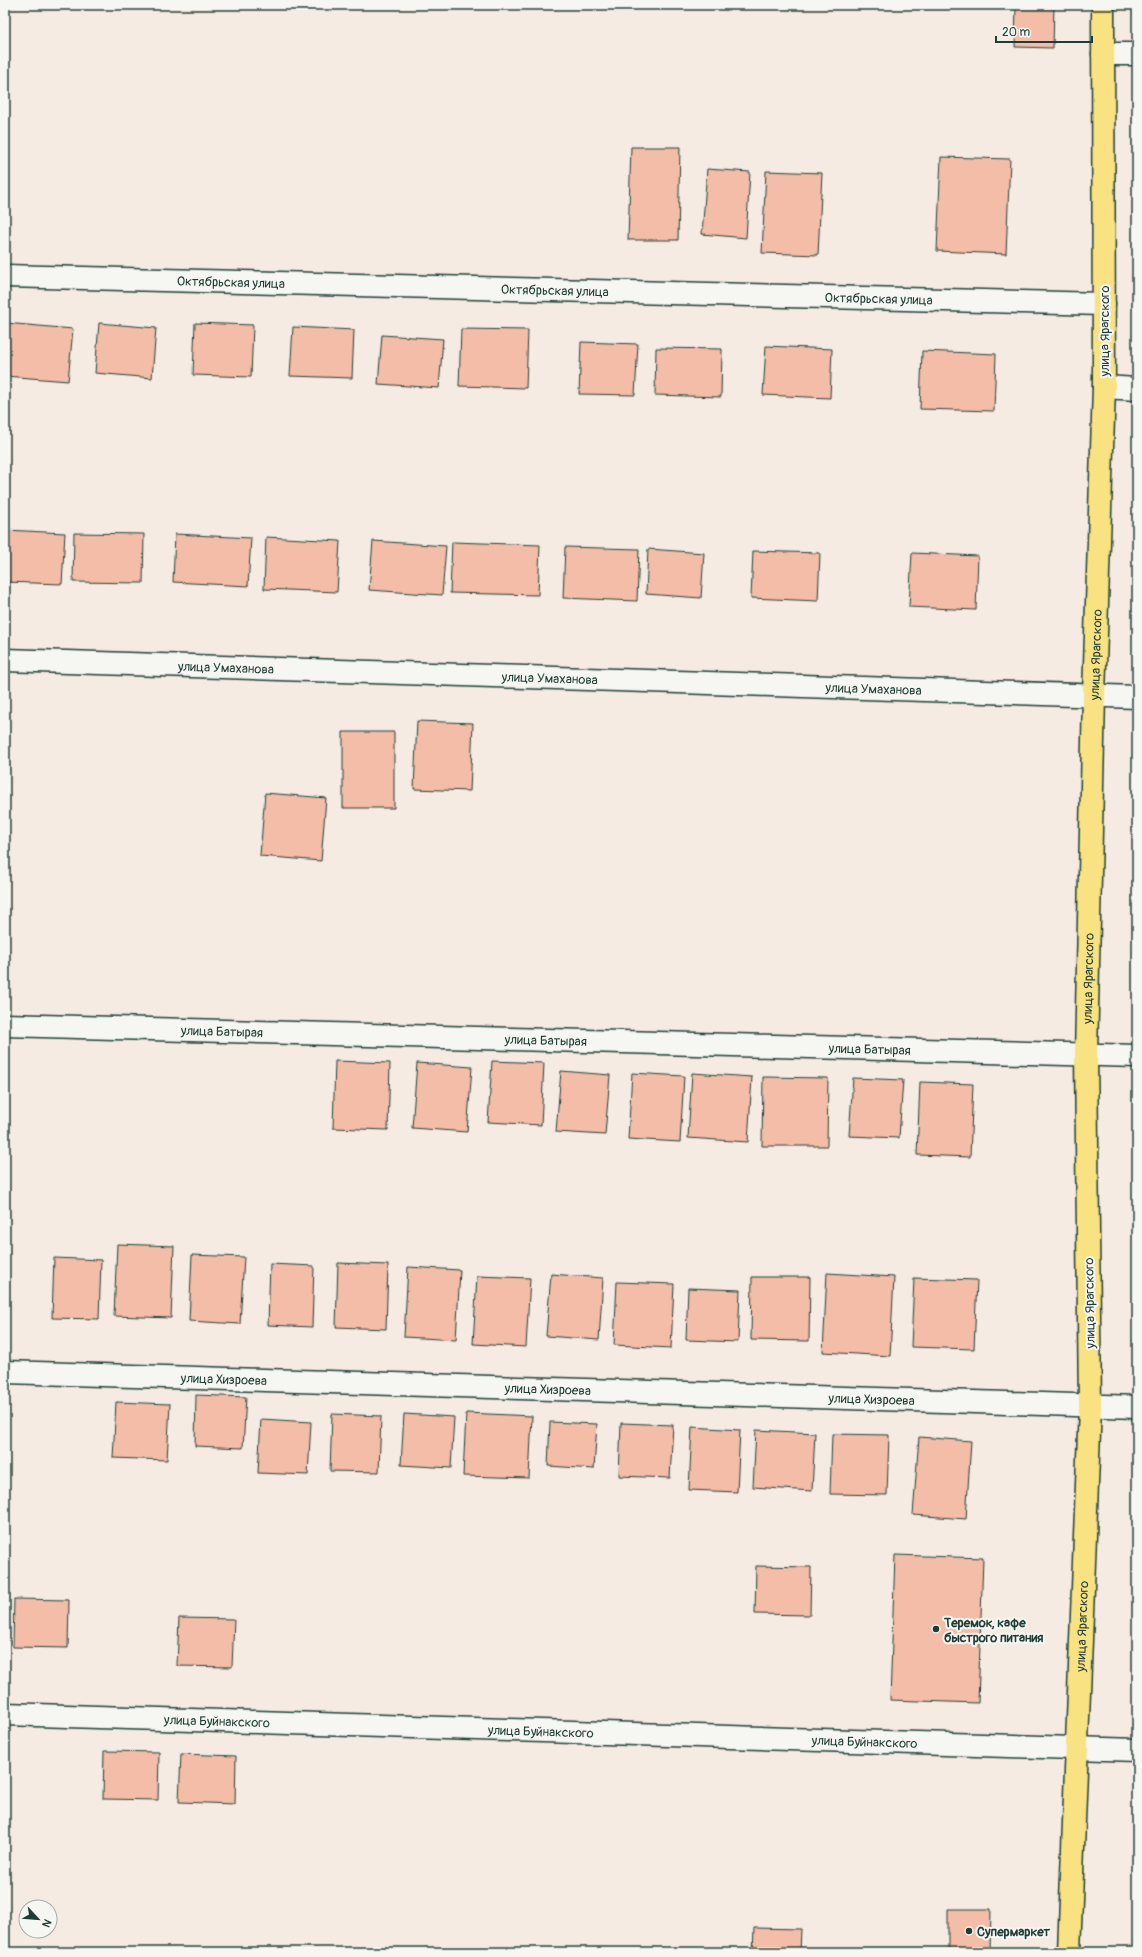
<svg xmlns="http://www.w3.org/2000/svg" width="1142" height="1957" viewBox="0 0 1142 1957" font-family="Pangolin,sans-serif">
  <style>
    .building { fill: #f4bda8; stroke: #1f3d34 }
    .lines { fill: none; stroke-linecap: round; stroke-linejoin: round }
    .minor-casing { stroke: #1f3d34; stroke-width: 25 }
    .major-casing { stroke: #1f3d34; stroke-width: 25 }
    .minor { stroke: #f6f6f2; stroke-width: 22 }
    .major { stroke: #f8e281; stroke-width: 22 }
    .poi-dot { fill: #1f3d34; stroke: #f6f6f2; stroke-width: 1.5 }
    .labels { text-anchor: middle; stroke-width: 4; stroke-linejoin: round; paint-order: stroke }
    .street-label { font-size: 13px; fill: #1f3d34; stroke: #f6f6f2 }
    .poi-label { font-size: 13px; font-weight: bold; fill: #1f3d34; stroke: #f6f6f2; text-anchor: start }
  </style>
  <rect width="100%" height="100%" fill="#f6ebe3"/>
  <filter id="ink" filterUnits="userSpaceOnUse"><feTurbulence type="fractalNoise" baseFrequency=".025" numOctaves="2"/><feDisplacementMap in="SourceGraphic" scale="8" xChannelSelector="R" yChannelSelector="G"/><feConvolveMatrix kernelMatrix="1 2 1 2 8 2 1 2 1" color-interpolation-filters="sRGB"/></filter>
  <g filter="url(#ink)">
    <path class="building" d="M1016 5H1054L1053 48 1015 47Z
      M631 147H680L678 240H628Z
      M941 157 1010 159 1006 254 937 251Z
      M707 169 750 172 746 238 702 234Z
      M766 171 822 173 818 255 762 253Z
      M5 323 73 329 68 381 5 376Z
      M99 323 156 328 152 378 95 373Z
      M195 323 253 325 251 377 193 375Z
      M293 327 354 330 352 378 290 376Z
      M461 329 528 330 526 388 459 386Z
      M382 335 443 339 439 388 378 384Z
      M581 342 638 344 635 395 579 394Z
      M766 346 832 349 830 398 763 395Z
      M656 348 722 349 721 397 655 395Z
      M922 351 996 354 994 411 920 409Z
      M5 530 65 533 62 584 5 582Z
      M74 533 144 534 143 583 73 582Z
      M175 534 251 538 248 586 173 582Z
      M266 537 340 541 337 592 264 589Z
      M373 541 446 546 442 595 369 590Z
      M452 542 540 545 538 595 450 593Z
      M565 547 639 549 637 601 563 598Z
      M648 549 704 553 701 598 646 594Z
      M753 551 820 553 818 601 751 598Z
      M912 553 978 556 976 610 909 607Z
      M417 721 473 723 470 791 414 789Z
      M343 732H394V808H343Z
      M265 793 326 798 321 861 260 856Z
      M335 1061 390 1063 388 1130 333 1128Z
      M492 1061 544 1063 541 1125 488 1122Z
      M417 1063 472 1067 467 1132 412 1128Z
      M561 1071 610 1075 605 1135 556 1132Z
      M632 1073 684 1076 680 1142 628 1139Z
      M692 1073 752 1077 748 1142 688 1138Z
      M763 1077 828 1078 827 1146H762Z
      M853 1078 903 1080 899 1138 849 1136Z
      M920 1082 973 1084 970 1157 917 1155Z
      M117 1244 174 1246 171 1318 114 1316Z
      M192 1255 244 1257 240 1324 189 1321Z
      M54 1258 101 1260 99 1319 52 1318Z
      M338 1263 388 1265 386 1329 336 1327Z
      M270 1264 314 1266 312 1327 268 1325Z
      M408 1267 460 1270 456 1340 404 1337Z
      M827 1273 894 1277 890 1356 823 1352Z
      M551 1274 603 1278 599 1340 546 1336Z
      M477 1276 530 1278 526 1347 473 1344Z
      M752 1277H810L809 1341 751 1340Z
      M914 1278 977 1280 974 1349 911 1347Z
      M617 1282 674 1284 671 1348 614 1345Z
      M688 1288 740 1290 738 1342 686 1340Z
      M196 1395 246 1397 243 1448 195 1446Z
      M116 1402 170 1404 167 1460 113 1458Z
      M466 1413 532 1416 529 1478 463 1476Z
      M332 1414 381 1416 379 1472 330 1471Z
      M404 1414 454 1417 451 1468 401 1465Z
      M261 1419 311 1422 308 1475 258 1473Z
      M550 1422 597 1424 594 1469 548 1466Z
      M621 1423 673 1425 670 1478 619 1476Z
      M692 1427 740 1430 737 1492 689 1490Z
      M756 1430 815 1433 812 1491 753 1487Z
      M832 1434 889 1435 887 1495 830 1494Z
      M919 1437 971 1441 966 1519 913 1515Z
      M895 1555 983 1558 978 1703 890 1700Z
      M756 1566 811 1567 810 1615 755 1614Z
      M14 1599 69 1600 68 1648 13 1647Z
      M179 1618 234 1619 232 1667 177 1666Z
      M104 1751 159 1752 158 1800 103 1799Z
      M181 1754 236 1756 235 1804 179 1802Z
      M948 1909H991L990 1952H948Z
      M754 1928 801 1929 800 1952H753Z
      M87 1950 143 1952H87Z"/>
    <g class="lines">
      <defs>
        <g id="minor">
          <path d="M1103 54H1137"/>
          <path id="s1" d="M5 276 1104 304"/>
          <path d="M1104 387 1137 389"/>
          <path id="s2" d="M5 660 1137 697"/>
          <path id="s3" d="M5 1025 1137 1056"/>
          <path id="s4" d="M5 1372 1137 1407"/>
          <path id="s5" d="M5 1714 1137 1750"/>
        </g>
        <g id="major">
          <path id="s6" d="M1069 1952 1090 1406 1086 1055 1094 696 1104 387 1103 5"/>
        </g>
      </defs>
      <use href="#minor" class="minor-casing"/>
      <use href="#major" class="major-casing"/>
      <use href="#minor" class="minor"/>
      <use href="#major" class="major"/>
    </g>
  </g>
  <g class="poi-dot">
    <circle cx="936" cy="1629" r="4"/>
    <circle cx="969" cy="1931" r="4"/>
  </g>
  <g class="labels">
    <g class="street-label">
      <text dy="5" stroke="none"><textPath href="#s1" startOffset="226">Октябрьская улица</textPath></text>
      <text dy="5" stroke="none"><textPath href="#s1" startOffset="550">Октябрьская улица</textPath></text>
      <text dy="5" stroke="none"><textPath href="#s1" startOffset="874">Октябрьская улица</textPath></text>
      <text transform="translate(1104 331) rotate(-90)" y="5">улица Ярагского</text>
      <text dy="5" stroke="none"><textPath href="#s6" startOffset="1298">улица Ярагского</textPath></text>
      <text dy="5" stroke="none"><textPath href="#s2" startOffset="221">улица Умаханова</textPath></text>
      <text dy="5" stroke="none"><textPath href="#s2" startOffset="545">улица Умаханова</textPath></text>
      <text dy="5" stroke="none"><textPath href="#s2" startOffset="869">улица Умаханова</textPath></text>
      <text dy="5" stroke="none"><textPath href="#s6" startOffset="974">улица Ярагского</textPath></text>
      <text dy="5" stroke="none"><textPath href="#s3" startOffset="217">улица Батырая</textPath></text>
      <text dy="5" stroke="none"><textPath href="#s3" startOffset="541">улица Батырая</textPath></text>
      <text dy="5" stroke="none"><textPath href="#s3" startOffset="865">улица Батырая</textPath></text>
      <text transform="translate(1089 1303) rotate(-91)" y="5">улица Ярагского</text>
      <text dy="5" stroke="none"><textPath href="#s4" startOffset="219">улица Хизроева</textPath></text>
      <text dy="5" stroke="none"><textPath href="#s4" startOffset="543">улица Хизроева</textPath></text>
      <text dy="5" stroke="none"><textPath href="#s4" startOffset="867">улица Хизроева</textPath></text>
      <text dy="5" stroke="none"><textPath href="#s6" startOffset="326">улица Ярагского</textPath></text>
      <text dy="5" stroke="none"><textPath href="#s5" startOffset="212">улица Буйнакского</textPath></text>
      <text dy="5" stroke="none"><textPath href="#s5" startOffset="536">улица Буйнакского</textPath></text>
      <text dy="5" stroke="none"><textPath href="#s5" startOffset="860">улица Буйнакского</textPath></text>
    </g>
    <g class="poi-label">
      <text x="944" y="1627">Теремок, кафе<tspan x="944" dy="15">быстрого питания</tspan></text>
      <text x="977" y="1936">Супермаркет</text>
    </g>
  </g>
  <rect width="1142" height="1957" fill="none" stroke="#f6f6f2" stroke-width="20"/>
  <rect x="10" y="10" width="1122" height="1937" fill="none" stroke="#1f3d34" stroke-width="1.5" filter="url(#ink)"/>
  <g transform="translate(38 1919) rotate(116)"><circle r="19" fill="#f6f6f2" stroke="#a0aca6"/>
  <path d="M0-3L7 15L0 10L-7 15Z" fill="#1f3d34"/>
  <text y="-6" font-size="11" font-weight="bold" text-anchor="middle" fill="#1f3d34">N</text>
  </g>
  <path d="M996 36v6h96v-6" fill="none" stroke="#1f3d34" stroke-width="2"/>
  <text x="1002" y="36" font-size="12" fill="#1f3d34" stroke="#f6f6f2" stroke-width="3" paint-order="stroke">20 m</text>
</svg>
